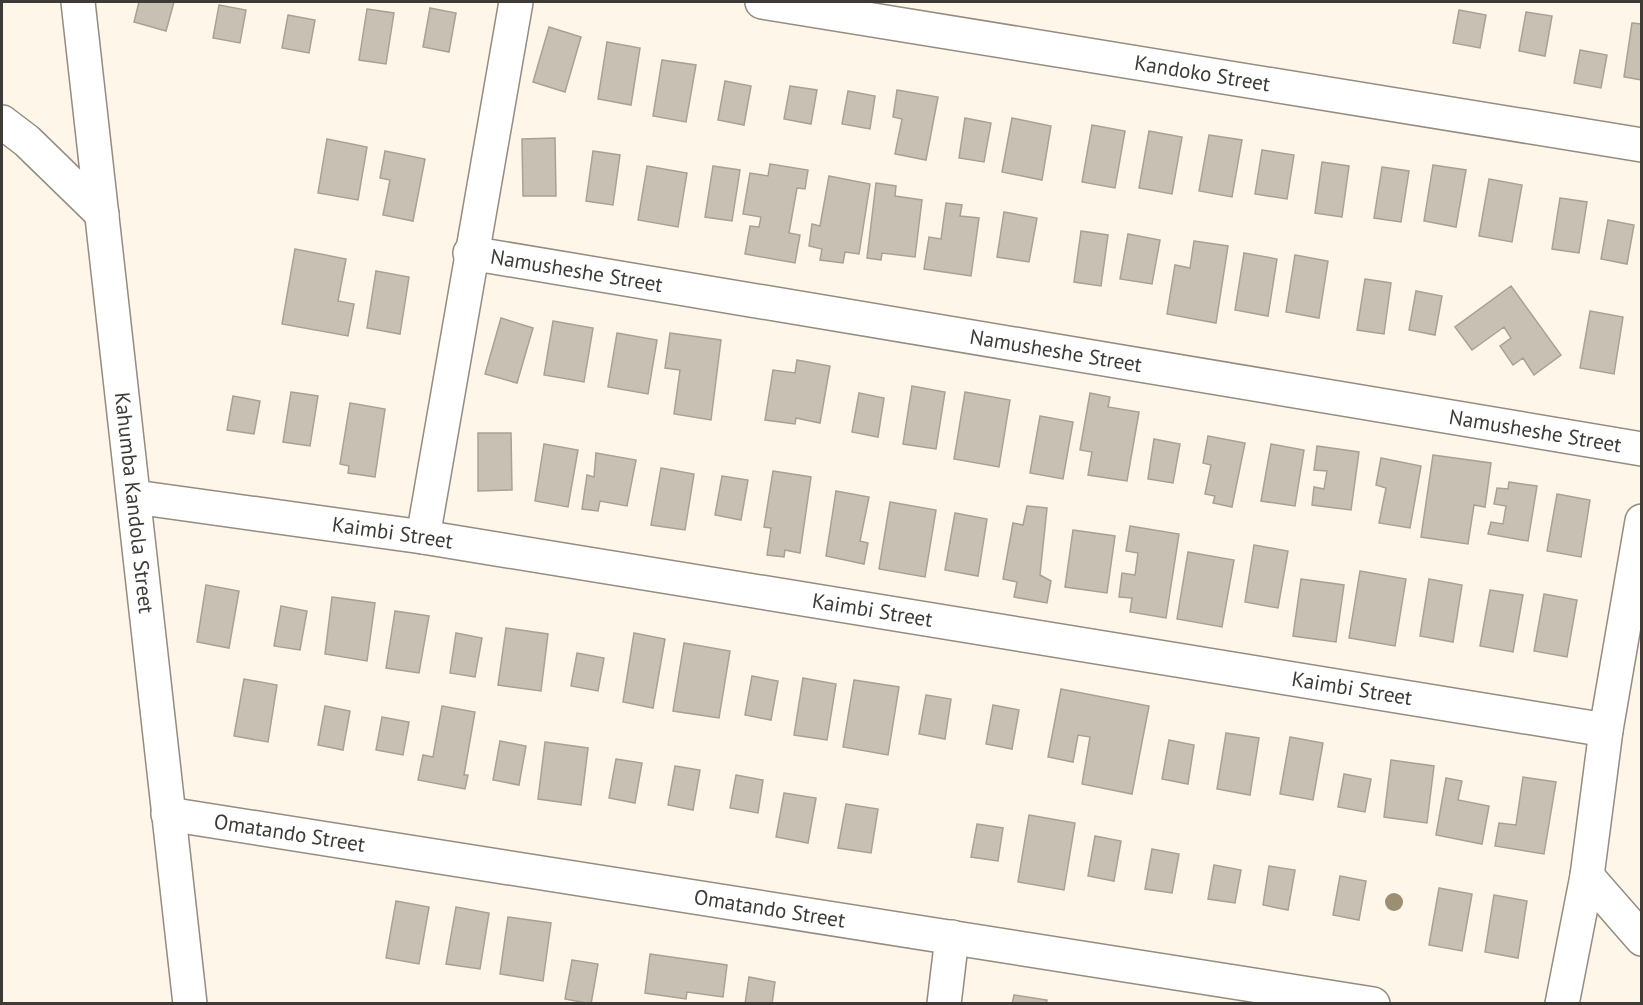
<svg xmlns="http://www.w3.org/2000/svg" width="1643" height="1005" viewBox="0 0 1643 1005" font-family="'PT Sans',sans-serif">
  <style>
    .building { fill: #c8c1b3; stroke: #a8a194; stroke-width: 1.5 }
    .lines { fill: none; stroke-linecap: round; stroke-linejoin: round }
    .minor-casing { stroke: #938c7f; stroke-width: 36 }
    .minor { stroke: #fff; stroke-width: 33 }
    .tree { fill: #9c8e70 }
    .labels { text-anchor: middle; stroke-width: 6; stroke-linejoin: round; paint-order: stroke }
    .street-label { font-size: 21px; fill: #3e3b36; stroke: #fff }
  </style>
  <rect width="100%" height="100%" fill="#fef6e8"/>
  <path class="building" d="M139 2H174L166 31 134 22Z
    M219 5 246 10 240 43 213 38Z
    M430 8 456 13 449 52 423 47Z
    M367 9 394 13 386 64 359 60Z
    M1459 10 1486 15 1480 48 1453 43Z
    M1526 12 1552 16 1545 56 1519 51Z
    M288 15 315 20 309 53 282 48Z
    M1632 23 1642 24V80L1624 77Z
    M549 27 581 37 565 92 533 82Z
    M607 42 640 48 631 105 598 99Z
    M1580 50 1607 55 1601 88 1574 83Z
    M662 60 696 65 686 122 653 116Z
    M725 81 751 86 744 125 718 120Z
    M790 86 817 90 811 124 784 119Z
    M897 90 938 97 926 160 895 154 902 119 893 117Z
    M848 91 875 96 870 129 842 124Z
    M965 118 991 123 984 162 959 158Z
    M1012 118 1051 126 1042 180 1002 172Z
    M1092 125 1125 131 1115 188 1082 182Z
    M1149 131 1182 137 1172 194 1139 188Z
    M1209 135 1242 140 1232 197 1199 191Z
    M555 138 556 196H523L522 139Z
    M327 139 367 147 358 200 318 193Z
    M1262 150 1294 155 1287 199 1255 194Z
    M385 151 425 159 413 221 383 215 390 180 380 178Z
    M593 151 620 155 613 205 586 201Z
    M1322 162 1349 166 1342 217 1315 213Z
    M770 164 808 170 805 189 797 188 789 233 800 235 795 263 745 254 750 226 759 227 761 217 743 214 750 173 768 176Z
    M1433 165 1466 170 1456 227 1424 221Z
    M647 166 687 173 678 227 638 220Z
    M713 166 740 170 732 221 705 217Z
    M1382 167 1409 171 1401 222 1374 218Z
    M829 176 870 184 859 254 845 252 843 263 820 260 822 249 809 246 812 224 820 226Z
    M1489 179 1522 185 1512 242 1479 236Z
    M876 183 896 186 895 196 922 200 915 257 882 253 881 260 867 258Z
    M1560 198 1587 202 1579 253 1552 249Z
    M946 203 962 205 960 216 979 218 971 276 924 269 929 237 941 239Z
    M1004 212 1037 218 1029 262 997 257Z
    M1608 220 1634 225 1627 264 1601 259Z
    M1081 231 1108 235 1101 286 1074 282Z
    M1128 234 1160 240 1152 284 1120 279Z
    M1194 241 1228 246 1216 323 1167 314 1175 265 1190 268Z
    M295 249 346 259 338 301 354 304 348 336 282 324Z
    M1244 253 1277 259 1268 316 1235 310Z
    M1295 255 1328 261 1319 318 1286 312Z
    M376 271 409 277 400 334 367 328Z
    M1365 279 1391 283 1384 334 1357 330Z
    M1511 286 1561 355 1534 375 1523 358 1513 365 1500 346 1511 338 1504 327 1472 350 1455 327Z
    M1416 291 1442 296 1435 335 1409 330Z
    M1590 311 1623 317 1614 374 1580 368Z
    M501 318 533 328 517 383 485 374Z
    M553 321 593 328 584 382 544 375Z
    M617 333 657 340 648 394 608 387Z
    M670 333 721 340 711 420 674 414 680 370 665 368Z
    M797 360 830 366 820 423 796 418 795 424 765 420 773 370 795 373Z
    M912 386 945 392 936 449 903 444Z
    M291 392 318 396 310 446 283 442Z
    M965 392 1010 400 999 467 954 459Z
    M859 393 884 398 878 437 852 432Z
    M1090 393 1110 397 1108 407 1139 412 1127 481 1088 475 1092 452 1080 450Z
    M233 396 260 401 254 434 227 430Z
    M350 403 385 409 375 477 348 473 349 466 340 464Z
    M1040 416 1073 422 1063 479 1030 473Z
    M478 433H511L512 490 478 491Z
    M1208 436 1245 443 1232 507 1213 503 1215 496 1205 494 1211 465 1203 463Z
    M1154 439 1180 444 1173 483 1148 479Z
    M544 444 578 450 568 507 535 501Z
    M1271 444 1304 450 1295 506 1261 501Z
    M1317 446 1359 452 1351 510 1312 505 1314 487 1324 489 1327 471 1314 470Z
    M596 453 636 460 627 506 600 501 598 511 582 509 587 475 594 477Z
    M1433 455 1491 463 1485 507 1474 505 1468 544 1421 537Z
    M1381 458 1421 466 1410 528 1379 523 1386 488 1376 485Z
    M661 468 694 474 685 530 651 525Z
    M773 471 811 477 800 553 785 550 784 557 767 555 771 528 764 527Z
    M722 476 748 480 741 520 715 515Z
    M1509 482 1537 486 1528 541 1488 534 1491 522 1503 524 1506 506 1494 504 1497 488 1508 489Z
    M836 491 869 497 860 541 868 543 864 564 826 556Z
    M1557 494 1590 500 1581 557 1547 551Z
    M890 502 936 510 925 577 879 569Z
    M1027 506 1047 508 1040 575 1051 581 1047 603 1014 597 1017 582 1003 579 1013 523 1023 525Z
    M955 513 987 519 978 576 945 570Z
    M1130 526 1179 534 1166 618 1130 612 1132 598 1119 597 1122 573 1135 575 1138 553 1126 551Z
    M1073 530 1115 536 1107 593 1065 587Z
    M1254 545 1288 551 1278 608 1245 602Z
    M1188 552 1234 560 1222 627 1177 619Z
    M1360 571 1406 579 1395 646 1349 638Z
    M1301 579 1344 585 1336 642 1293 636Z
    M1429 579 1462 585 1453 642 1420 636Z
    M206 585 239 591 229 648 197 642Z
    M1490 590 1523 595 1513 652 1480 646Z
    M1544 594 1577 600 1567 657 1534 651Z
    M332 597 375 603 367 661 325 654Z
    M281 606 307 611 300 650 274 646Z
    M395 611 429 616 419 673 386 668Z
    M506 628 548 634 541 691 498 685Z
    M456 633 482 638 475 677 450 673Z
    M634 633 665 639 653 708 623 702Z
    M684 643 730 651 719 718 673 711Z
    M577 653 604 658 598 691 571 686Z
    M752 676 778 681 771 720 745 715Z
    M803 678 836 684 827 740 794 735Z
    M244 679 277 685 268 742 234 736Z
    M854 680 899 687 888 755 843 747Z
    M1061 689 1149 706 1132 794 1082 784 1090 737 1078 735 1073 762 1048 757Z
    M926 695 951 699 945 739 919 734Z
    M993 705 1019 710 1012 749 986 744Z
    M325 706 350 711 343 750 318 745Z
    M442 706 475 712 464 775H468L465 789 418 780 423 755 433 757Z
    M382 717 409 722 403 755 376 750Z
    M1226 733 1259 738 1250 795 1217 789Z
    M1290 737 1323 743 1313 800 1280 794Z
    M1169 740 1194 745 1188 784 1162 779Z
    M500 741 526 746 519 785 493 780Z
    M545 742 588 748 581 805 538 799Z
    M616 759 642 763 635 803 609 798Z
    M1391 760 1434 766 1427 823 1384 817Z
    M675 766 700 770 693 810 668 805Z
    M1344 774 1371 779 1365 812 1338 807Z
    M736 775 763 780 758 813 730 808Z
    M1523 777 1556 782 1544 854 1495 846 1499 823 1516 825Z
    M1446 778 1462 781 1458 800 1489 806 1482 844 1436 835Z
    M784 793 816 798 808 843 776 837Z
    M846 804 878 809 871 853 838 848Z
    M1029 815 1075 823 1064 890 1018 882Z
    M977 824 1003 828 998 861 971 857Z
    M1095 836 1121 841 1114 881 1088 876Z
    M1152 849 1179 854 1172 893 1145 889Z
    M1214 865 1241 870 1235 903 1208 899Z
    M1269 866 1295 870 1288 910 1263 905Z
    M1340 876 1366 881 1359 920 1333 915Z
    M1439 888 1472 894 1462 951 1429 945Z
    M1494 895 1527 901 1518 958 1485 952Z
    M396 901 429 907 419 964 386 958Z
    M456 907 489 913 480 969 446 964Z
    M508 917 551 923 543 981 500 974Z
    M650 954 727 965 723 997 687 992 686 999 645 993Z
    M572 960 598 964 591 1004 565 999Z
    M749 977 775 982 772 1004H745Z
    M1014 995 1047 1000 1046 1004H1012Z"/>
  <g class="lines">
    <defs>
      <g id="minor">
        <path id="s1" d="M78 2 190 1004"/>
        <path id="s2" d="M762 2 1642 145"/>
        <path d="M2 122 27 141 102 214"/>
        <path id="s3" d="M470 253 1642 449"/>
        <path id="s4" d="M135 497 423 537 1606 730"/>
        <path d="M423 537 516 2"/>
        <path id="s5" d="M168 814 1373 1004"/>
        <path d="M1587 876 1642 939"/>
        <path d="M944 1004 952 937"/>
        <path d="M1562 1004 1587 876 1606 730 1642 521"/>
      </g>
    </defs>
    <use href="#minor" class="minor-casing"/>
    <use href="#minor" class="minor"/>
  </g>
  <circle class="tree" cx="1394" cy="902" r="9"/>
  <g class="labels">
    <g class="street-label">
      <text dy="7" stroke="none"><textPath href="#s2" startOffset="446">Kandoko Street</textPath></text>
      <text dy="7" stroke="none"><textPath href="#s3" startOffset="108">Namusheshe Street</textPath></text>
      <text dy="7" stroke="none"><textPath href="#s3" startOffset="594">Namusheshe Street</textPath></text>
      <text dy="7" stroke="none"><textPath href="#s3" startOffset="1080">Namusheshe Street</textPath></text>
      <text dy="7" stroke="none"><textPath href="#s1" startOffset="504">Kahumba Kandola Street</textPath></text>
      <text dy="7" stroke="none"><textPath href="#s4" startOffset="260">Kaimbi Street</textPath></text>
      <text dy="7" stroke="none"><textPath href="#s4" startOffset="746">Kaimbi Street</textPath></text>
      <text dy="7" stroke="none"><textPath href="#s4" startOffset="1232">Kaimbi Street</textPath></text>
      <text dy="7" stroke="none"><textPath href="#s5" startOffset="123">Omatando Street</textPath></text>
      <text dy="7" stroke="none"><textPath href="#s5" startOffset="609">Omatando Street</textPath></text>
    </g>
  </g>
  <rect width="1643" height="1005" fill="none" stroke="#3e3b36" stroke-width="6"/>
</svg>
